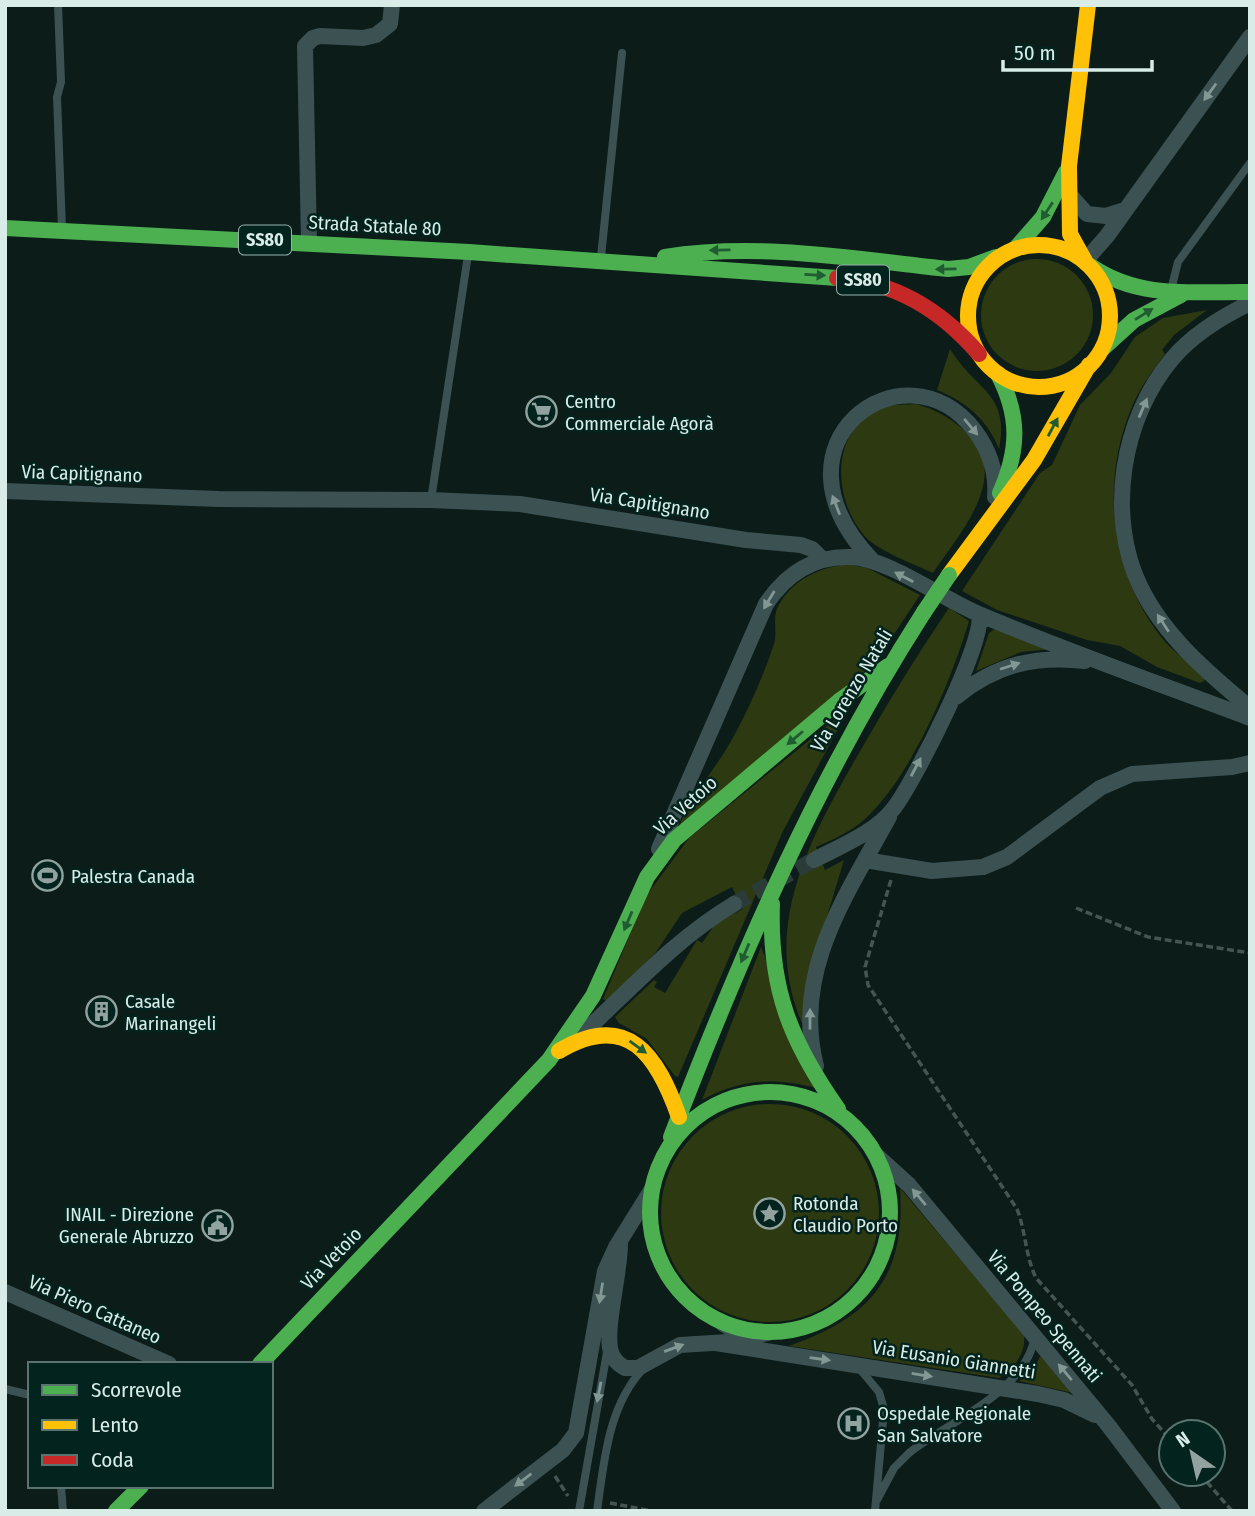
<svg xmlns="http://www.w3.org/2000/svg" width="1255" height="1516" viewBox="0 0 1255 1516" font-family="'Fira Sans Condensed',sans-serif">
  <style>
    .green { fill: #2d3911 }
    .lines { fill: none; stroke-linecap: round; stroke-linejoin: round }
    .street-tunnel { stroke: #2a3b38; stroke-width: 16; stroke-dasharray: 16 8; stroke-linecap: butt }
    .path { stroke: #445554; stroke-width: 3.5; stroke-dasharray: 7 3.5; stroke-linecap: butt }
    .lane { stroke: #3c5152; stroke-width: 8 }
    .street { stroke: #3c5152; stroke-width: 16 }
    .fast { stroke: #4caf50; stroke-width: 16 }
    .slow { stroke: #ffc107; stroke-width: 16 }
    .jam { stroke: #c62828; stroke-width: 16 }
    .fast-bridge { stroke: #4caf50; stroke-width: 16 }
    .oneway { fill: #839795 }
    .oneway2 { fill: #205c32 }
    .labels { text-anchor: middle; stroke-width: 5; stroke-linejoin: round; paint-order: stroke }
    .shield { fill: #03241e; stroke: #9ab0ab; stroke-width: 2 }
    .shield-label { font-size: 18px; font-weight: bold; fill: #daece7 }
    .street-label { font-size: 19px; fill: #daece7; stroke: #03241e }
    .poi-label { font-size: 19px; fill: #daece7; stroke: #03241e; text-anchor: start }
  </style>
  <rect width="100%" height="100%" fill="#0b1c19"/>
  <path class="green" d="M981 315a56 56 0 1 1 112 0a56 56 0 1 1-112 0Z
    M1207 310 1174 335 1162 350 1165 354C1152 371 1139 389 1131 409 1100 485 1111 572 1161 637 1173 652 1191 664 1205 676L1204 681 1200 683 1157 667 1120 646 1087 640 997 610 962 591 1040 473 1052 465 1080 405 1111 373 1135 337 1163 318Z
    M950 349C976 391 1010 393 999 449 987 419 966 402 937 390Z
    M916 404C936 410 947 416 963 429 1015 473 961 531 933 573 914 564 875 550 863 534 832 496 830 427 884 407 893 404 907 405 916 404Z
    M847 564 867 568 920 595 875 663 679 826C693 793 718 766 735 734 750 706 764 674 774 644 778 631 771 616 780 603 795 578 820 568 847 564Z
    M949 608 969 621C952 679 912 775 867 817 853 831 834 839 816 847L825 870 844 860 804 993V1028C759 929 809 840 859 753 887 704 917 655 949 608Z
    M996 628 1052 649 1021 652 976 671 989 633Z
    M850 707 783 831 678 1077 675 1076 647 1039 619 1023 615 1017 654 980 657 982 654 987 665 993 697 940 702 943 716 923 743 909 732 887 682 913 656 952 612 999 606 1001 603 999 646 896 689 838Z
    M761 947 816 1088C774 1077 741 1079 702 1100Z
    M661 1213a109 109 0 1 1 218 0a109 109 0 1 1-218 0Z
    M900 1188 1024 1335C1026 1354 1014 1368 999 1378L789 1346C871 1317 906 1277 900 1188Z
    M1041 1354 1073 1393 1019 1381 1035 1367Z"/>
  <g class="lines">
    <path class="street-tunnel" d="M734 904 814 860"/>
    <path class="path" d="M891 880 865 967 868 985 1017 1209C1026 1232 1025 1255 1036 1278L1132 1385 1152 1419 1171 1440
      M1076 908 1148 937 1250 953
      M1200 1474 1232 1511
      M555 1476 568 1496
      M610 1503 652 1511"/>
    <path class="lane" d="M58 5 61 82 57 97 62 229
      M601 257 622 53
      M1171 290 1178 262 1250 163
      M431 500 468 255
      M859 1368 879 1392 884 1409 875 1511
      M5 1389 30 1395
      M61 1486 63 1511
      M877 1500 894 1468 909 1453C951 1420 1026 1392 1035 1336
      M579 1511 607 1352
      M597 1511C604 1462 608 1405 644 1368"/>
    <path class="street" d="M1069 194 1087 214 1106 216 1125 210
      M309 242 305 46 313 38 320 36 363 38 376 35 390 24 392 5
      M1085 261 1107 236 1250 37
      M1250 303C1221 317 1193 334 1172 359 1122 418 1106 515 1140 586 1164 636 1208 673 1250 708
      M5 491 219 499 431 500 520 504 746 540 801 545 812 549 822 559
      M873 561C759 444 905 338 975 431 989 450 997 473 995 497
      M956 697C995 665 1035 655 1085 661
      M659 849 766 604C786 574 813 556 850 557 888 558 944 600 981 615 1069 652 1160 684 1250 718
      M814 860C841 846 876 832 894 808 914 782 986 641 979 614
      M865 860 932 871 983 867 1007 857 1100 788 1132 774 1232 767 1250 763
      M579 1037C630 990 674 940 734 904
      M816 1066C792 972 846 896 889 817
      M877 1156 909 1185 1108 1425 1173 1511
      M620 1242C621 1270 604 1330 611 1352 613 1359 618 1364 625 1368H638L680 1345 728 1342 768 1333
      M5 1292 169 1364
      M722 1323 751 1340
      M716 1343 1038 1394 1064 1400 1095 1415
      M484 1511 563 1450 576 1433 605 1271 616 1247 652 1189"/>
    <path class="fast" d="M5 228 469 252 837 278
      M1015 249 1043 217 1066 172
      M665 257C759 242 854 259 948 269L969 267 996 257
      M1092 267C1141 300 1194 291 1250 292
      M1102 349 1134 320 1181 295
      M998 374C1020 416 1019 450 1000 493
      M772 904C769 988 790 1041 838 1109
      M650 1212a120 120 0 1 1 240 0a120 120 0 1 1-240 0Z
      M671 1137C741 954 818 777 924 612
      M260 1364 549 1060 593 996 647 877 674 840 839 701 888 666
      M116 1511 141 1486"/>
    <path class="slow" d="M968 316a71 71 0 1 1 142 0a71 71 0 1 1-142 0Z
      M1085 261 1070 234 1069 166 1088 5
      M949 575 1034 460 1089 365
      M559 1051C628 1010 657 1055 679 1117"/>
    <path class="jam" d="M837 278C896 282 941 310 979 354"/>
    <path class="fast-bridge" d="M924 612 949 575"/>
  </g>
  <defs><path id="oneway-solid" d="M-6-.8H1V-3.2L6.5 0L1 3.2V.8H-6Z" transform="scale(1.75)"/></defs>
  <g class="oneway">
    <use href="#oneway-solid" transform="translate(1210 92) rotate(126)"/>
    <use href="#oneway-solid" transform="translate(1143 408) rotate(-67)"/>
    <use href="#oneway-solid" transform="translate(971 427) rotate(50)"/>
    <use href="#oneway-solid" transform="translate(836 505) rotate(-111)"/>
    <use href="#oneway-solid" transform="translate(904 577) rotate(-153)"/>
    <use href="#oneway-solid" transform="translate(769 600) rotate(121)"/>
    <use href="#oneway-solid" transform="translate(1163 623) rotate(-123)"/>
    <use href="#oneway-solid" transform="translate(1010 666) rotate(-18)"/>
    <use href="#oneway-solid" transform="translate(916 767) rotate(-62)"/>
    <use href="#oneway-solid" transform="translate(810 1019) rotate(-90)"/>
    <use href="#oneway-solid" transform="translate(919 1197) rotate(-130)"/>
    <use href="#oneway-solid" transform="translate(601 1293) rotate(99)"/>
    <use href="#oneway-solid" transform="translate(674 1348) rotate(-20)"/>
    <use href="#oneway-solid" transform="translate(820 1359) rotate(8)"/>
    <use href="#oneway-solid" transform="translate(1065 1372) rotate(-130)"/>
    <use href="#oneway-solid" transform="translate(922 1375) rotate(9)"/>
    <use href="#oneway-solid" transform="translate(599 1392) rotate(101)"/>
    <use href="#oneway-solid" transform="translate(523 1480) rotate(143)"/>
  </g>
  <g class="oneway2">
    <use href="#oneway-solid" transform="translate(1047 211) rotate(123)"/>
    <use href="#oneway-solid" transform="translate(720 250) rotate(179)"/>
    <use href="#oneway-solid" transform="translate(946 269) rotate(179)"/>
    <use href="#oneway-solid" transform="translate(815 275) rotate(3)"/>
    <use href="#oneway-solid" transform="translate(1144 314) rotate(-32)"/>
    <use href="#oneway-solid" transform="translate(1053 427) rotate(-62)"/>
    <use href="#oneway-solid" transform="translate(795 738) rotate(140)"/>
    <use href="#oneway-solid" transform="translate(628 921) rotate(113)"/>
    <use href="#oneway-solid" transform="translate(745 953) rotate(113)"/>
    <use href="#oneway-solid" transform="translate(638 1047) rotate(36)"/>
  </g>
  <defs>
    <symbol id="supermarket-ring" viewBox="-11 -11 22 22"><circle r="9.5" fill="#03241e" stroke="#92a39f" stroke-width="1.5"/><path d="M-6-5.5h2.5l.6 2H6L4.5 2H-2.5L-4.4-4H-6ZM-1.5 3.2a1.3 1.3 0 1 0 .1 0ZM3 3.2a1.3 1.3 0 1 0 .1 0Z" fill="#92a39f"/></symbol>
    <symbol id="stadium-ring" viewBox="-11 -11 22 22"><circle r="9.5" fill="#03241e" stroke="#92a39f" stroke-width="1.5"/><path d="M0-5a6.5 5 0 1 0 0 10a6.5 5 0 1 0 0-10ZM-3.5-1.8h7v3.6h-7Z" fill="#92a39f"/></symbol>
    <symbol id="building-ring" viewBox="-11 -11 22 22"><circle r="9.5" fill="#03241e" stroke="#92a39f" stroke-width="1.5"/><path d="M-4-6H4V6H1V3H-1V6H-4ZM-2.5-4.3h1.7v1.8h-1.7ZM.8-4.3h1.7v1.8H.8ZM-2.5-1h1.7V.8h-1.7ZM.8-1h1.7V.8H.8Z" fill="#92a39f"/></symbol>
    <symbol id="sight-ring" viewBox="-11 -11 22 22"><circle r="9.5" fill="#03241e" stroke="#92a39f" stroke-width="1.5"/><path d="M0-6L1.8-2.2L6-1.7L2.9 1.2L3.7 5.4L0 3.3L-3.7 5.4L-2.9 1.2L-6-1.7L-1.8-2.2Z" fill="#92a39f"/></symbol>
    <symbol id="civic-ring" viewBox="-11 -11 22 22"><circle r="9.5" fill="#03241e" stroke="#92a39f" stroke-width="1.5"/><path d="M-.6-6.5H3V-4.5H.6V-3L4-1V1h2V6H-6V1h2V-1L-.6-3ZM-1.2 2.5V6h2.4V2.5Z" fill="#92a39f"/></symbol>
    <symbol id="hospital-ring" viewBox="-11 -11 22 22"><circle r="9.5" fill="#03241e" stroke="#92a39f" stroke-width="1.5"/><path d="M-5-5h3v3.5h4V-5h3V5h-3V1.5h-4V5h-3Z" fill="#92a39f"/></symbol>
  </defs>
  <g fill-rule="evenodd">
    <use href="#supermarket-ring" x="524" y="394" width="35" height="35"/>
    <use href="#stadium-ring" x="30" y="858" width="35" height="35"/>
    <use href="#building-ring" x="84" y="994" width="35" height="35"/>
    <use href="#sight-ring" x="752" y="1196" width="35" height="35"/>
    <use href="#civic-ring" x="200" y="1208" width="35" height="35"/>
    <use href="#hospital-ring" x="836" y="1406" width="35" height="35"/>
  </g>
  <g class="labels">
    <g class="shield">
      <rect x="239" y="225.5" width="52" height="29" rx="5"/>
      <rect x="837" y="265.5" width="52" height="29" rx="5"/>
    </g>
    <g class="shield-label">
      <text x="265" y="246">SS80</text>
      <text x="863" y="286">SS80</text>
    </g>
    <g class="street-label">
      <text transform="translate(375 225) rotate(3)" y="7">Strada Statale 80</text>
      <text transform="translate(82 473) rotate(2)" y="7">Via Capitignano</text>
      <text transform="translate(650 503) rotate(9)" y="7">Via Capitignano</text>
      <text transform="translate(851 690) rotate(-59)" y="7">Via Lorenzo Natali</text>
      <text transform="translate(685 805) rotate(-42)" y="7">Via Vetoio</text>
      <text transform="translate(331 1258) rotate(-46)" y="7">Via Vetoio</text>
      <text transform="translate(95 1309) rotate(24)" y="7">Via Piero Cattaneo</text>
      <text transform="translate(1045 1316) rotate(50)" y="7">Via Pompeo Spennati</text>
      <text transform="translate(954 1359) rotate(9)" y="7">Via Eusanio Giannetti</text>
    </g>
    <g class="poi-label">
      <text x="565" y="408">Centro<tspan x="565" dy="22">Commerciale Agorà</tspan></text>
      <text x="71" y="883">Palestra Canada</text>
      <text x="125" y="1008">Casale<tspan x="125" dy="22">Marinangeli</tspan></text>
      <text x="793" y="1210">Rotonda<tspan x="793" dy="22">Claudio Porto</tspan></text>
      <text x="194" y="1221" text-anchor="end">INAIL - Direzione<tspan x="194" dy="22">Generale Abruzzo</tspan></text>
      <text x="877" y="1420">Ospedale Regionale<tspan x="877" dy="22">San Salvatore</tspan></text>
    </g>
  </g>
  <rect width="1255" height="1516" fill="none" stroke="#daece7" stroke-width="14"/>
  <rect x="28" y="1362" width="245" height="126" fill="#03241e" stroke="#59746e" stroke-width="2"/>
  <rect x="42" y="1385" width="35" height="10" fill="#4caf50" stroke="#59746e" stroke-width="2"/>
  <text x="91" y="1397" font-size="21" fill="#daece7">Scorrevole</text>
  <rect x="42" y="1420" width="35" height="10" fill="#ffc107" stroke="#59746e" stroke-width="2"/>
  <text x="91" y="1432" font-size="21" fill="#daece7">Lento</text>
  <rect x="42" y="1455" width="35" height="10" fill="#c62828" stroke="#59746e" stroke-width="2"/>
  <text x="91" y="1467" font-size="21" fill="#daece7">Coda</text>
  <g transform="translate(1192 1453) rotate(326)"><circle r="33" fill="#03241e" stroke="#59746e" stroke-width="2"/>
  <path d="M0-5L12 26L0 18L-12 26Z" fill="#92a39f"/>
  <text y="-10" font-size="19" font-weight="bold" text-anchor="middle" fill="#daece7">N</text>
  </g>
  <path d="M1003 60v10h149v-10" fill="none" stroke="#daece7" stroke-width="3.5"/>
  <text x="1014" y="60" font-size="21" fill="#daece7" stroke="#03241e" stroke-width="5" paint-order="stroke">50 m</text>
</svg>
